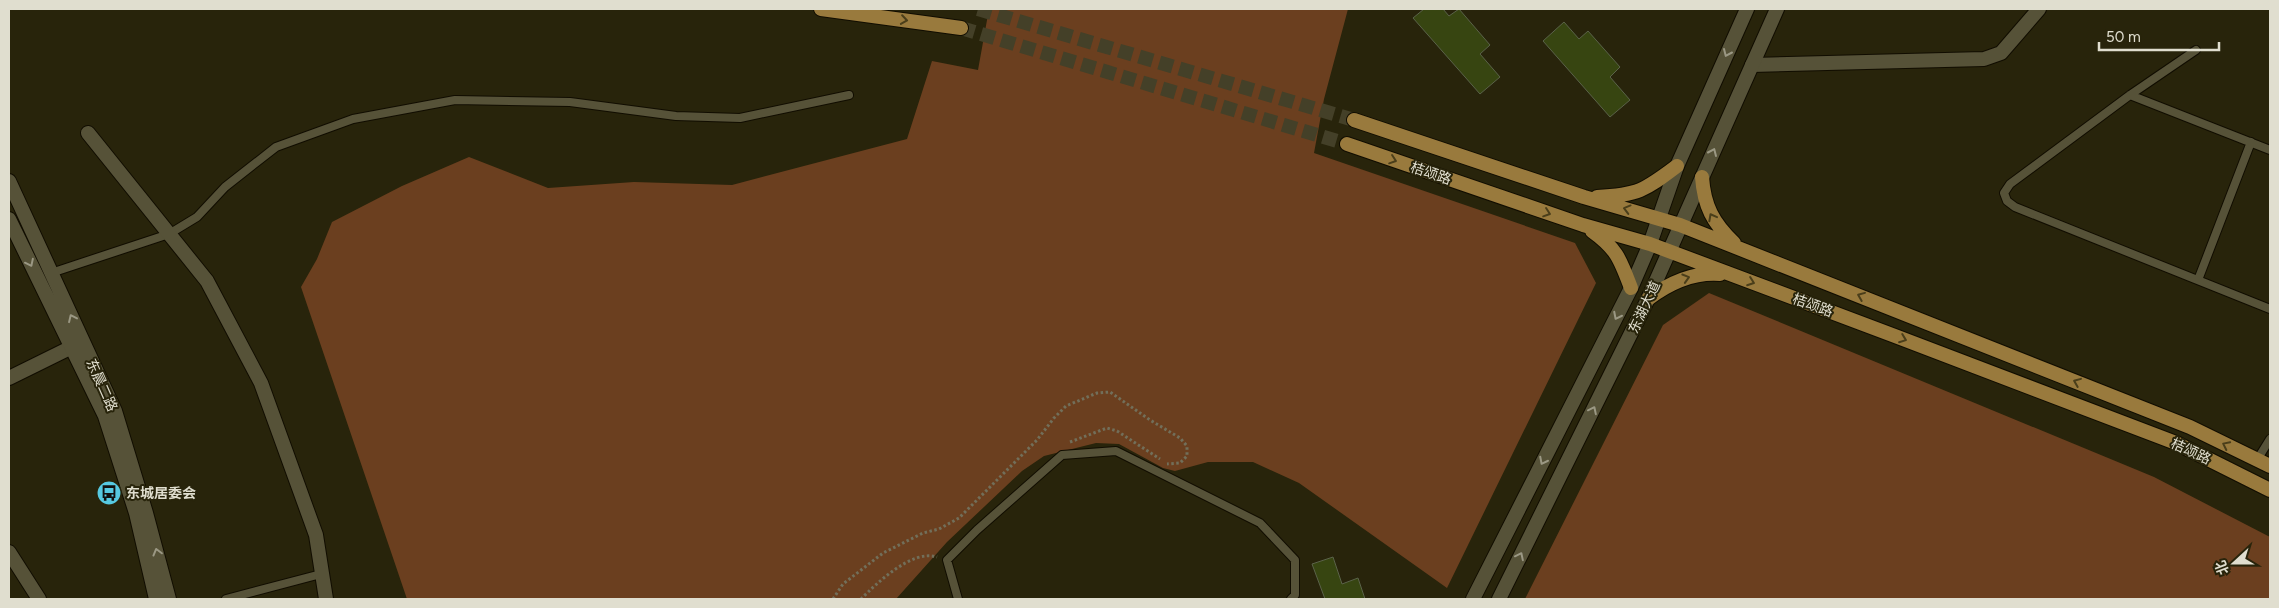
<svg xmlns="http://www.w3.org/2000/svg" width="2279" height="608" viewBox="0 0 2279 608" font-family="Figtree,'Noto Sans SC',sans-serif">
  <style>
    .green { fill: #6b3f1f }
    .building { fill: #374511; stroke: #5a6249 }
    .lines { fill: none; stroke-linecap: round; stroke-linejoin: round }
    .primary-tunnel { stroke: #444028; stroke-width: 14; stroke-dasharray: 14 7; stroke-linecap: butt }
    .service-casing { stroke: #110d00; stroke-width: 10 }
    .minor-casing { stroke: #110d00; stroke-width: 16 }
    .tertiary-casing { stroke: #110d00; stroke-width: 16 }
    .secondary-casing { stroke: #110d00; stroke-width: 16 }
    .primary-casing { stroke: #110d00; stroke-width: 16 }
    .path { stroke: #726f5a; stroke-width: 3; stroke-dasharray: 2.5 2.5; stroke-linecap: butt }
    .service { stroke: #565238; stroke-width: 8 }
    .minor { stroke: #565238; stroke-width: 14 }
    .tertiary { stroke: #565238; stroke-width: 14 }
    .secondary { stroke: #565238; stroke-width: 14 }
    .primary { stroke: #997a3d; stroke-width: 14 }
    .oneway { stroke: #4a3e1a }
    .oneway2 { stroke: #9b9884 }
    .labels { text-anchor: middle; stroke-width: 4; stroke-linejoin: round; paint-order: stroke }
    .street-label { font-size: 14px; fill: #e0decf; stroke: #28240b }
    .poi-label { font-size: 14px; font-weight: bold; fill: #e0decf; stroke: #28240b; text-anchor: start }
  </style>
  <rect width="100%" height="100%" fill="#28240b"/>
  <path class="green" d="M989 9H1348L1324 99 1314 153 1575 243 1596 283 1447 588 1299 483 1253 462H1208L1175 471 1163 468 1119 444 1096 443 1044 456 1022 471 947 542 896 599H407L301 287 317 259 332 222 402 186 469 157 548 188 634 182 732 185 907 139 932 61 978 70Z
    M1709 293 2154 477 2270 537V599H1525L1663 325Z"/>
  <path class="building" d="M1424 9H1443L1449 16 1459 9 1490 45 1480 54 1500 77 1480 94 1413 18Z
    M1564 22 1579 39 1588 31 1620 67 1610 77 1630 100 1610 117 1543 41Z
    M1333 557 1342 584 1358 578 1365 599H1325L1312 564Z"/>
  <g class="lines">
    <path class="primary-tunnel" d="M978 9 1354 120
      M961 28 1347 144"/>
    <defs>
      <path id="service" d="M2196 50 2130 95 2010 184 2004 193 2007 201 2015 207 2270 309
        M2130 95 2270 150
        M51 273 169 234 197 217 225 187 276 147 353 119 455 100 570 102 676 116 740 118 849 95
        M2198 280 2251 142
        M2257 460 2270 439
        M226 599 321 574
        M958 599 947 560 977 530 1062 455 1116 451 1260 523 1295 560V595L1291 599"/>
      <path id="minor" d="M1752 65 1984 59 2001 53 2039 9
        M88 133 207 281 261 383 316 535 326 599
        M9 378 82 342"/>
      <path id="tertiary" d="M9 552 39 599"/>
      <path id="secondary" d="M9 181 115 411 146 513 169 599
        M9 219 105 416 136 513 156 599
        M1473 599 1631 288 1650 244 1677 166 1747 9
        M1499 599 1648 299 1777 9"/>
      <path id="primary" d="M821 9 961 28
        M1354 120 1584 197 1680 225 2190 427 2270 466
        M1347 144 1583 225 1650 244 1895 336 2176 443 2270 490
        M1702 177C1704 206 1713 223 1734 243
        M1597 197C1639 195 1645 190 1677 166
        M1592 231C1617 249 1620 259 1631 288
        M1648 299C1669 283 1693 272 1720 274"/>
    </defs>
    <use href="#service" class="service-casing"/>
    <use href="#minor" class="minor-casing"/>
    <use href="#tertiary" class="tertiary-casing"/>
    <use href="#secondary" class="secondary-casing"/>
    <use href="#primary" class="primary-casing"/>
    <path class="path" d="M1070 442 1107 428 1117 431 1160 459
      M833 599 843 584 883 553 923 533 939 529 959 518 1037 440 1054 418 1066 406 1097 393 1110 392 1150 420 1180 438 1187 446V456L1180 463 1167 464
      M861 599C877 583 912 549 937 557"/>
    <use href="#service" class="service"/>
    <use href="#minor" class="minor"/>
    <use href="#tertiary" class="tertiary"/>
    <use href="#secondary" class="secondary"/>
    <use href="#primary" class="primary"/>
  </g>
  <defs><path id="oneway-chevron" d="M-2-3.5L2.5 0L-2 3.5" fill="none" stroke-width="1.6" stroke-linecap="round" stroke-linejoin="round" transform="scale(1.25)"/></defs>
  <g class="oneway">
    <use href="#oneway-chevron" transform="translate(904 20) rotate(8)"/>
    <use href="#oneway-chevron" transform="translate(1393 160) rotate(19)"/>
    <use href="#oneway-chevron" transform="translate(1627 209) rotate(-165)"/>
    <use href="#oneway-chevron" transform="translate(1547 213) rotate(19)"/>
    <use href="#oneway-chevron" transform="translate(1712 217) rotate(-118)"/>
    <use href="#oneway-chevron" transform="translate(1686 278) rotate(-17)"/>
    <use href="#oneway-chevron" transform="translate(1751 282) rotate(20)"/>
    <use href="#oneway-chevron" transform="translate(1861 296) rotate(-158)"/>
    <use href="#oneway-chevron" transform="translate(1903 339) rotate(21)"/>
    <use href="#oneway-chevron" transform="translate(2077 382) rotate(-158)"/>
    <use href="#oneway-chevron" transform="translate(2226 445) rotate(-154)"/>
  </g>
  <g class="oneway2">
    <use href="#oneway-chevron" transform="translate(1727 53) rotate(114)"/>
    <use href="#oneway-chevron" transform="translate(1713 152) rotate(-66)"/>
    <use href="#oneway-chevron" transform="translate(30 263) rotate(64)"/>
    <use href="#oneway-chevron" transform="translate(1617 316) rotate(117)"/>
    <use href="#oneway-chevron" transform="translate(72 318) rotate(-115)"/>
    <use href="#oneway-chevron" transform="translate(1593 410) rotate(-64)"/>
    <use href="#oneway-chevron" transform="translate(1543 461) rotate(117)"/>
    <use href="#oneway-chevron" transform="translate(157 552) rotate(-105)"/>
    <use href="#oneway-chevron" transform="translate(1520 556) rotate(-64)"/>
  </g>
  <defs>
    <symbol id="bus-disc" viewBox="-11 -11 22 22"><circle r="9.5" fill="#56c9e1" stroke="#28240b"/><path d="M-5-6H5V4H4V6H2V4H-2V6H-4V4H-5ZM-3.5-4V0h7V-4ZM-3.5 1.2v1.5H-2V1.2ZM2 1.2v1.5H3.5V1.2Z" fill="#111"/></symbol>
  </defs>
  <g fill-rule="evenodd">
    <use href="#bus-disc" x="95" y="479" width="28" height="28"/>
  </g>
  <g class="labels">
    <g class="street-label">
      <text transform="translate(1431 173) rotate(19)" y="5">桔颂路</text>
      <text transform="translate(1813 305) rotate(20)" y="5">桔颂路</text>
      <text transform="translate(1644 307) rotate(-65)" y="5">东湖大道</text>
      <text transform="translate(102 385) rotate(66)" y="5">东晨二路</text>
      <text transform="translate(2191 451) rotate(25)" y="5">桔颂路</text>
    </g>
    <g class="poi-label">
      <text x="126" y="498">东城居委会</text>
    </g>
  </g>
  <rect width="2279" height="608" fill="none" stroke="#e0decf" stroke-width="20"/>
  <g transform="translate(2234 563) rotate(249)" stroke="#28240b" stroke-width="4" paint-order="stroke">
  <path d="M0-4L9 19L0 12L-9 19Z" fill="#e0decf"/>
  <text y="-8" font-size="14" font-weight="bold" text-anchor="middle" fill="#e0decf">北</text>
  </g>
  <path d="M2099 42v8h120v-8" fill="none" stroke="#e0decf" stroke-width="2.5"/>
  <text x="2106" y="42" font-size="15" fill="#e0decf" stroke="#28240b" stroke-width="4" paint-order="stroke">50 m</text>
</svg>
